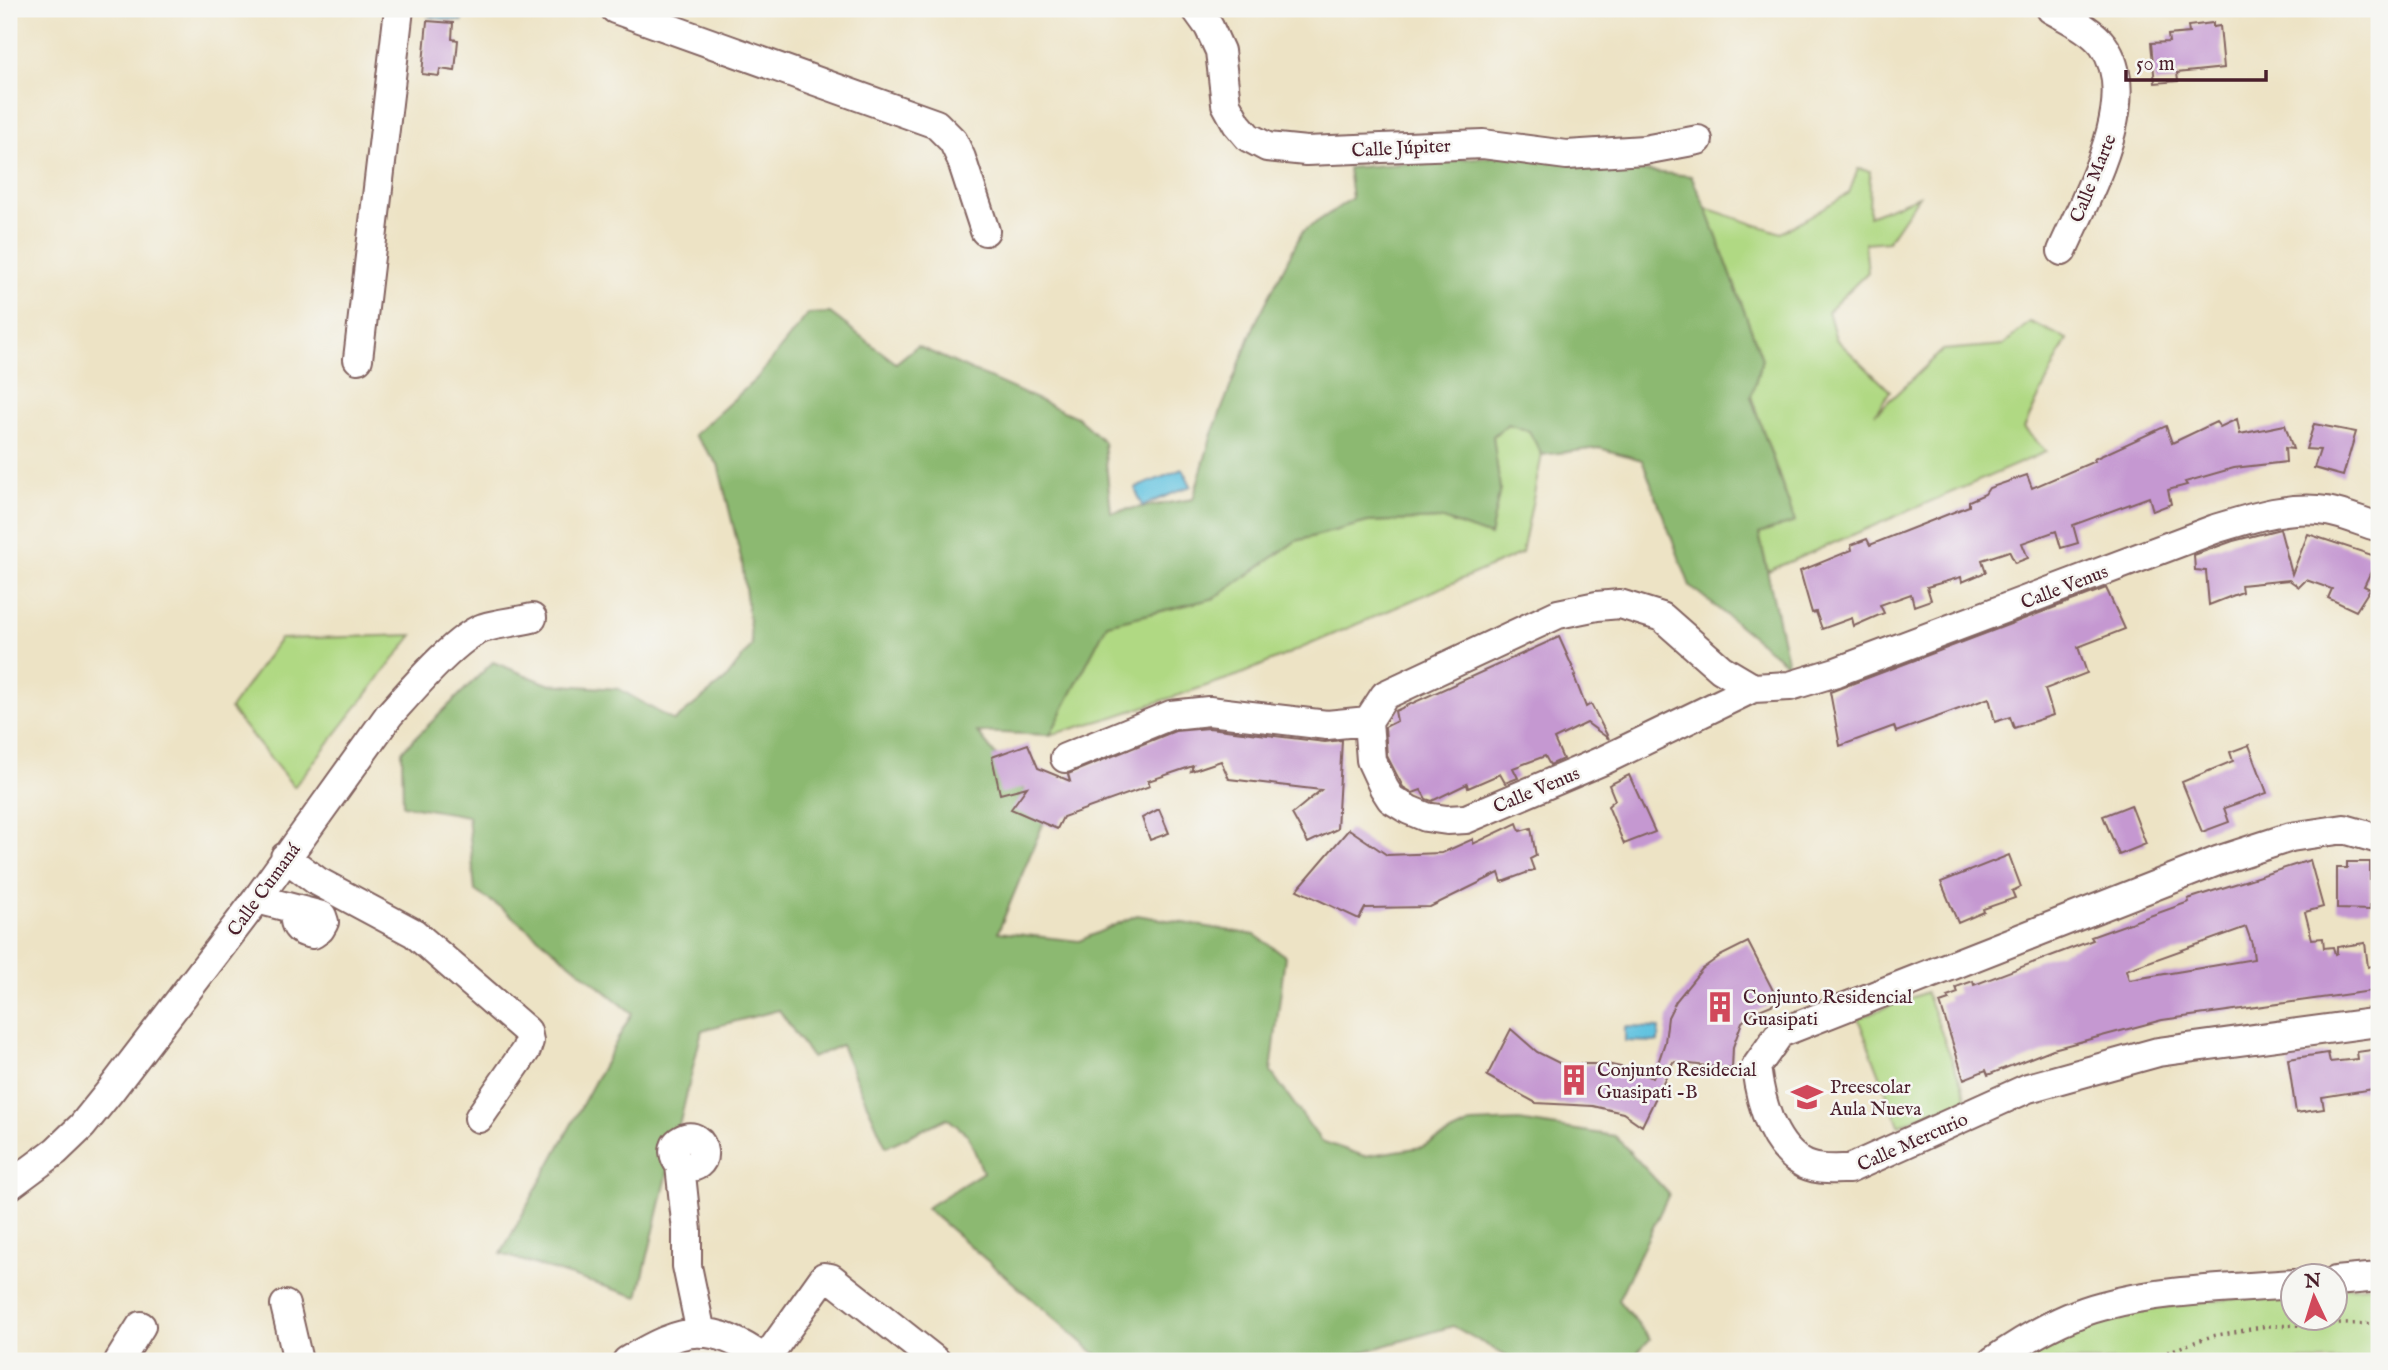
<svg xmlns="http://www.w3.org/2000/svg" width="2388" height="1370" viewBox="0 0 2388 1370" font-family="'IM FELL English',serif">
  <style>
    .green { fill: #b0d983; stroke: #7d7c57; stroke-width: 2 }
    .forest { fill: #8cb971; stroke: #6b6c4e; stroke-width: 2 }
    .water { fill: #62c3e0; stroke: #567186; stroke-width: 2 }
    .building { fill: #c598d1; fill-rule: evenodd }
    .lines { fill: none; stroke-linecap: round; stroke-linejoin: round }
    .minor-casing { stroke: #836461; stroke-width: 32 }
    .path { stroke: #836461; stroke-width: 3.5; stroke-dasharray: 2 5; stroke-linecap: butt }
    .minor { stroke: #fff; stroke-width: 28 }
    .labels { text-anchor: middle; stroke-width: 5; stroke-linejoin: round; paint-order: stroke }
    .street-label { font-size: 19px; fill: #4a1f2b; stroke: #f6f6f2 }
    .poi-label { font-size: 19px; fill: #4a1f2b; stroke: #f6f6f2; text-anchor: start }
  </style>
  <rect width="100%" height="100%" fill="#f6f6f2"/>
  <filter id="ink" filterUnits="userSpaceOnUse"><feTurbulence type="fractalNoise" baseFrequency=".0143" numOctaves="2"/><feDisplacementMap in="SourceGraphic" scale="14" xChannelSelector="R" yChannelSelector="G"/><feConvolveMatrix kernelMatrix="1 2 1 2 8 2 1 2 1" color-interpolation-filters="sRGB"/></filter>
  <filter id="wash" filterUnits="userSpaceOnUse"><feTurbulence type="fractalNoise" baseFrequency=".00686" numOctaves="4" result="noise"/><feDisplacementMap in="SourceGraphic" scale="28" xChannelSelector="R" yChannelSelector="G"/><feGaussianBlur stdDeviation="1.57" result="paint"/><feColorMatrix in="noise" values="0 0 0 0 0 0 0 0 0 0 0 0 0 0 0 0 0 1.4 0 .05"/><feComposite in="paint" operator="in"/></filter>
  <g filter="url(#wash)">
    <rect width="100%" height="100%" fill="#ede3c5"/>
    <path class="green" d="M1858 169 1870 171 1869 216 1919 196 1888 241 1865 243 1868 272 1828 311 1836 339 1890 391 1875 414 1943 350 2003 345 2030 322 2067 339 2024 428 2046 452 1768 571 1759 534 1795 521 1751 396 1762 359 1706 208 1781 233 1849 193Z
      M1508 424 1530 431 1542 455 1522 553 1239 675 1113 717 1050 735 1107 624 1215 598 1296 541 1368 522 1443 519 1490 536 1500 489 1493 436Z
      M413 635 294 787 230 709 280 639Z
      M1926 992 1967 1099 1899 1125 1858 1018Z
      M2379 1285V1361H2014L2071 1326 2124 1311 2293 1292 2294 1318H2336V1288Z
      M1787 1352 1801 1361H1754Z"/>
    <path class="forest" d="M1500 156 1691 176 1706 208 1762 359 1751 397 1795 522 1759 534 1788 665 1690 586 1642 460 1599 448 1542 455 1529 431 1508 424 1493 436 1500 489 1490 536 1443 519 1368 522 1296 541 1215 598 1107 624 1050 735 977 732 1046 817 998 932 1079 941 1137 915 1255 935 1285 956 1271 1072 1321 1141 1364 1156 1422 1147 1472 1123 1519 1121 1615 1136 1669 1194 1618 1300 1650 1339 1630 1361H1515L1453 1326 1332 1361H1104L926 1208 983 1172 968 1135 947 1118 886 1147 841 1045 812 1058 779 1010 702 1030 638 1297 501 1254 632 1013 503 909 475 891 468 816 403 805 402 751 493 662 548 684 619 689 674 721 725 680 752 645 742 562 718 464 694 435 756 379 808 314 830 313 896 363 917 346 1077 417 1104 442 1111 512 1193 499 1212 434 1255 324 1302 232 1352 198 1348 168Z"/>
    <path class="water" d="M462 9V21L429 17 440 11Z
      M1183 469 1191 486 1142 506 1135 488Z
      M1625 1027 1659 1028 1658 1042 1625 1041Z"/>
    <g id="blocks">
      <path class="building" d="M427 21 453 23 452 39 458 40 455 71 440 69 439 76 422 74Z
        M2213 23V27L2220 26 2224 68 2177 73 2178 81 2155 83 2151 43 2169 42 2168 35 2189 33 2188 26Z
        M2237 419 2240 434 2285 425 2293 449 2285 448 2286 462 2234 468 2185 482 2187 485 2168 490 2171 504 2153 511 2149 497 2073 525 2078 543 2061 548 2056 531 2022 543 2028 558 2015 563 2009 551 1982 560 1986 572 1962 582 1961 577 1927 587 1931 600 1914 606 1911 594 1880 605 1884 613 1854 626 1852 618 1822 629 1816 612 1812 613 1800 571 1852 550 1851 545 1867 539 1870 545 1969 506V501L1985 494 1989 488 2027 475 2032 488 2095 461 2094 459 2166 426 2172 443 2216 422 2220 427Z
        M2314 424 2356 432 2343 476 2314 468 2320 450 2306 449Z
        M2280 529 2292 574 2308 534 2378 557 2364 586 2370 589 2356 611 2328 598 2332 589 2306 580 2299 587 2289 580 2241 585 2242 592 2209 605 2206 571 2195 570 2194 555 2233 541Z
        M2106 588 2125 629 2078 647 2087 673 2045 689 2053 715 2014 728 2010 717 1995 722 1989 698 1896 732 1894 726 1840 746 1830 692Z
        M1559 637 1576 675 1574 676 1586 707 1591 704 1609 739 1587 723 1554 739 1563 759 1550 765 1545 756 1513 768 1518 778 1505 783 1500 774 1468 788 1467 784 1432 801 1426 799 1421 790 1413 793 1403 787 1387 756 1385 727 1397 721 1395 711Z
        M1209 728 1325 742 1342 740 1337 829 1308 843 1292 814 1321 790 1229 779 1221 761 1191 771 1193 766 1148 781 1150 786 1063 817 1057 829 1011 809 1027 787 1000 794 992 757 1028 744 1038 768 1070 781 1068 774 1175 731Z
        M2249 745 2267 793 2224 808 2229 822 2202 832 2182 782 2233 761 2230 752Z
        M1629 775 1655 832 1624 844 1608 806 1615 800 1609 785Z
        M2131 805 2146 844 2119 855 2103 816Z
        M1159 809 1169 833 1150 840 1142 818Z
        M1517 823 1520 831 1531 828 1536 856 1530 859 1534 870 1502 882 1499 873 1430 907 1365 908 1359 919 1297 890 1349 829 1387 855 1442 853 1473 839V844Z
        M2009 855 2021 887 2012 891 2015 898 1983 909 1984 912 1958 923 1941 882Z
        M2310 860 2323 907 2305 912 2312 939 2323 938 2324 948 2333 947 2335 954 2337 953V947L2365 943 2368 967 2376 965 2379 990 2162 1020 2053 1049 1988 1075 1986 1070 1964 1079 1940 1003 1949 1000 1947 997 1958 993 1956 987 1973 981 1974 985 2093 940 2091 937 2189 902 2188 899ZM2246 927 2252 944 2254 959 2129 980 2126 970Z
        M2347 862H2370V910L2337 909V868H2347Z
        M1748 942 1779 1002 1754 1012 1742 1022 1733 1047 1732 1069 1673 1062 1642 1126 1623 1113 1593 1106 1536 1103 1487 1076 1511 1029 1537 1052 1561 1064H1607L1638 1071 1653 1078 1665 1042 1668 1017 1676 1001 1702 969 1720 956Z
        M2379 1049V1088L2322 1097 2324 1109 2296 1113 2288 1059 2328 1053 2330 1062 2358 1059 2357 1052Z"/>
    </g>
  </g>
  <g filter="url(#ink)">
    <use href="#blocks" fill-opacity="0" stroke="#836461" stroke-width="2"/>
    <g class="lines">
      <defs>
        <path id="minor" d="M615 9 936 124 953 141 961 158 985 231
          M1196 9 1209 27 1220 51 1226 104 1237 124 1248 137 1267 147 1306 151 1483 144 1567 155 1644 150 1698 140
          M2051 9C2068 19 2091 29 2103 45 2143 99 2085 198 2062 251
          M358 359 399 9
          M1753 688 1721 669 1662 617 1620 604 1597 606 1558 614 1385 695 1368 721 1371 760 1384 788 1391 799 1409 810 1426 817 1447 820 1466 819 1604 760 1753 688 1790 686 1836 672 2215 529C2251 518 2289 505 2327 511 2344 514 2362 522 2379 527
          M1065 758 1171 715 1209 711 1327 725 1368 721
          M2379 839 2344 829 2291 837 2220 860 1780 1033 1756 1067C1760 1099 1771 1143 1801 1162 1814 1171 1834 1169 1849 1169L2028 1088 2158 1052 2379 1022
          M285 857 317 881 414 933 527 1031 529 1041 526 1050 479 1118
          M257 899 322 916 324 922 320 929 313 934C297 932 292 924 296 909
          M680 1165C715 1177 706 1125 681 1140 670 1146 674 1158 680 1165L687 1231V1266L701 1333
          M9 1186 56 1151 82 1126 111 1090 257 899 389 715C410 692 455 638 483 628 499 623 516 622 532 618
          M2336 1281 2379 1277
          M285 1305 298 1361
          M765 1360 824 1277 831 1278 936 1361
          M119 1361 141 1326
          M627 1361C684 1327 710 1320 767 1361
          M1993 1361C2026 1338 2063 1316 2102 1306 2164 1289 2230 1289 2294 1284"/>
      </defs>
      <use href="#minor" class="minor-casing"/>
      <path class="path" d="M2141 1361 2212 1336 2267 1326 2379 1323"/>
      <use href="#minor" class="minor"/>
    </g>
  </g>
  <defs>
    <symbol id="building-bare" viewBox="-9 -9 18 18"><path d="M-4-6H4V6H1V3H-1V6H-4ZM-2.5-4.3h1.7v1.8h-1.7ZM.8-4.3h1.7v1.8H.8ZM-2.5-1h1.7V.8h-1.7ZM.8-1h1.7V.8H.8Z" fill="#d1495b" stroke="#f6f6f2" stroke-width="2.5" paint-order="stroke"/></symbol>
    <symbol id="school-bare" viewBox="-9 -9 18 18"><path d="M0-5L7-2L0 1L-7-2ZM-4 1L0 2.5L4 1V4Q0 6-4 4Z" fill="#d1495b" stroke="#f6f6f2" stroke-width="2.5" paint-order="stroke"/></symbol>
  </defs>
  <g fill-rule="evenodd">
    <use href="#building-bare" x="1698" y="985" width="44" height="44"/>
    <use href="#building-bare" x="1552" y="1058" width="44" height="44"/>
    <use href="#school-bare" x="1785" y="1075" width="44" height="44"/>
  </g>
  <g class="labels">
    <g class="street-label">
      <text transform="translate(1401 147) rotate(-3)" y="7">Calle Júpiter</text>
      <text transform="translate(2092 178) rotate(-68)" y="7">Calle Marte</text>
      <text transform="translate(2064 586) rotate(-21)" y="7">Calle Venus</text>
      <text transform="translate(1536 789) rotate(-23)" y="7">Calle Venus</text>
      <text transform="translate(263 889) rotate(-54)" y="7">Calle Cumaná</text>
      <text transform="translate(1912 1141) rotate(-24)" y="7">Calle Mercurio</text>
    </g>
    <g class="poi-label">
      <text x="1743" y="1003">Conjunto Residencial<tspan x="1743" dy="22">Guasipati</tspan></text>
      <text x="1597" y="1076">Conjunto Residecial<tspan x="1597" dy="22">Guasipati -B</tspan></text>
      <text x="1830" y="1093">Preescolar<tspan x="1830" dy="22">Aula Nueva</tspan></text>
    </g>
  </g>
  <rect width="2388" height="1370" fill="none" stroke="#f6f6f2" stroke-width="35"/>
  <g transform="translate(2314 1297) rotate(356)"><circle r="33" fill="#f6f6f2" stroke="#b1a0a2" stroke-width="2"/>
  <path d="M0-5L12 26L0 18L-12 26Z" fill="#d1495b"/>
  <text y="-10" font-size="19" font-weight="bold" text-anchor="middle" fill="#4a1f2b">N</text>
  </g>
  <path d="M2126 70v10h140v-10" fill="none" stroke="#4a1f2b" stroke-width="3.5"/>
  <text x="2136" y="70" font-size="21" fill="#4a1f2b" stroke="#f6f6f2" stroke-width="5" paint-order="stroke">50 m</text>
</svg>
